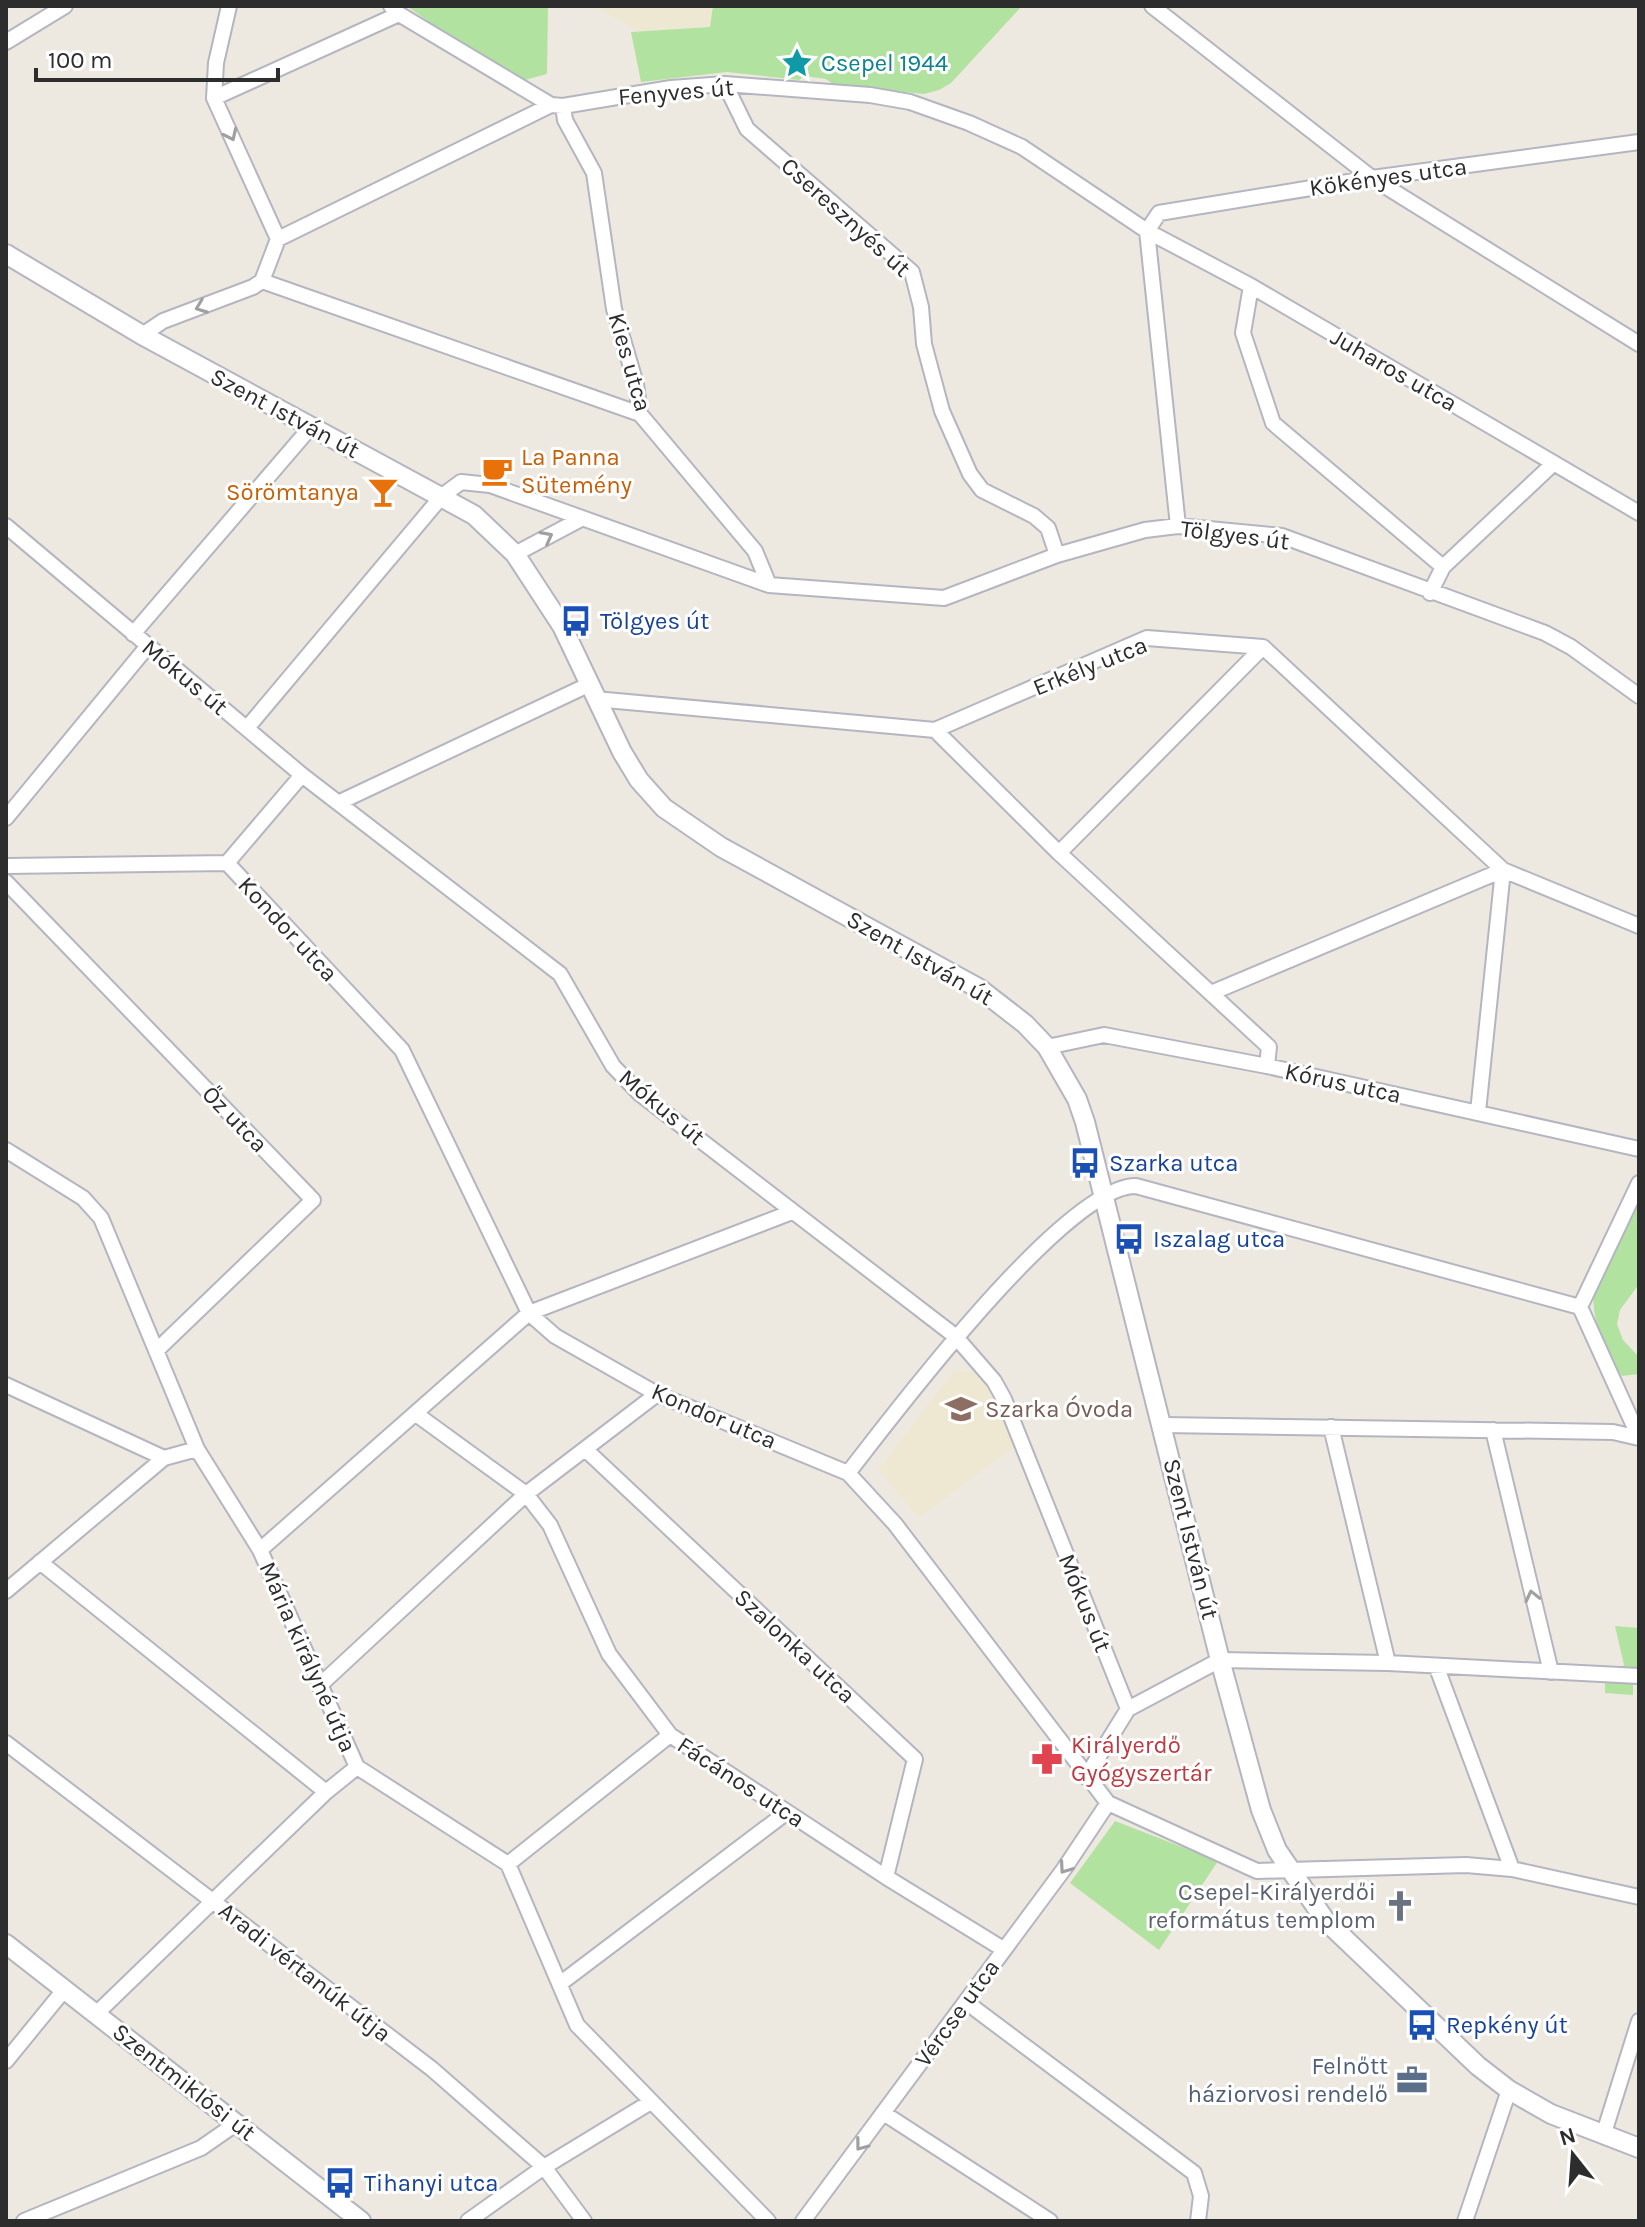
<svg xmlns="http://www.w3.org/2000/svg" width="1645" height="2227" viewBox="0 0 1645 2227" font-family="Karla,sans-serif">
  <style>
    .education { fill: #eee7d1 }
    .green { fill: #b2e29f }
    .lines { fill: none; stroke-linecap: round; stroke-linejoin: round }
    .minor-casing { stroke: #b4b5c0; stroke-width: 18 }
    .tertiary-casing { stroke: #b4b5c0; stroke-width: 22 }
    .minor { stroke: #fff; stroke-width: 14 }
    .tertiary { stroke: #fff; stroke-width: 18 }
    .oneway { stroke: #a0a0a0 }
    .labels { text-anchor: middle; stroke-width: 6; stroke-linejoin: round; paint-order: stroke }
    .culture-label { font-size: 24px; fill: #0d838f; stroke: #fff; text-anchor: start }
    .street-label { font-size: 24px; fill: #2d2d2d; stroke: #fff }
    .food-label { font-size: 24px; fill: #c56008; stroke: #fff; text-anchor: start }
    .transit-label { font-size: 24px; fill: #164399; stroke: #fff; text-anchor: start }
    .education-label { font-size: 24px; fill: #785e54; stroke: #fff; text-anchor: start }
    .health-label { font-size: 24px; fill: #be3a42; stroke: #fff; text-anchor: start }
    .worship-label { font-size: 24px; fill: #5b616d; stroke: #fff; text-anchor: end }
    .service-label { font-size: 24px; fill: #4e5e75; stroke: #fff; text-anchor: end }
  </style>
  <rect width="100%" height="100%" fill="#eee9e0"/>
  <path class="education" d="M594 6H713L710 27 638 31Z
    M954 1371 980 1372 1015 1446 919 1518 878 1470Z"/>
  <path class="green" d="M407 6H548L547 74 525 80 462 46Z
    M713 6H1022L951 83 939 90 924 94 834 85 826 79 804 76 799 80 727 72 641 82 631 32 710 27Z
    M1639 1193V1284L1620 1310 1617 1324 1623 1340 1639 1357V1374L1622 1376C1604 1356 1588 1311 1595 1283 1601 1259 1627 1218 1639 1193Z
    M1615 1626 1639 1628V1678L1633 1684V1695L1605 1693V1684L1624 1665Z
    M1115 1821 1218 1861 1159 1950 1070 1883Z"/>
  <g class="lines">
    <defs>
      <path id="minor" d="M391 6 399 14 551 105 563 106 671 88 725 84 870 95 910 102 969 123 1022 147 1147 231 1251 286 1639 513
        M1152 6 1372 178 1639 344
        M6 42 65 6
        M725 84 747 129 912 272 921 307 924 344 942 411 970 474 982 490 1034 516 1048 528 1057 555
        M214 98 399 14
        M563 106 565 120 594 173 614 309 636 384 640 414 755 551 769 585
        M1147 231 1159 213 1372 178 1639 142
        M1147 231 1178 526
        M278 239 551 105
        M262 281 640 414
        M1251 286 1243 333 1273 423 1443 567
        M142 335 163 321 253 287 262 281 278 239 214 98 216 63 229 6
        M6 526 302 775 560 974 613 1066 639 1093 955 1336 994 1381 1004 1399 1128 1709
        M515 554 579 520
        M1430 593 1443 567 1554 463
        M133 634 310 428
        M595 699 935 730 1147 638 1263 647 1503 870 1639 926
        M247 728 442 496 461 482 490 485 769 585 944 598 1057 555 1145 530 1178 526 1282 536 1545 633 1571 647 1639 696
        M935 730 1059 853 1269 1047 1267 1066
        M340 802 588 685
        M6 818 147 647
        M1059 853 1263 647
        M227 863 402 1050 529 1313 555 1336 657 1394 848 1473 895 1524 1108 1803 1257 1871 1466 1865 1512 1869 1639 1897
        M6 866 227 863 302 775
        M6 882 313 1200 156 1351
        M1211 993 1503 870 1478 1112
        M1047 1047 1104 1035 1267 1066 1639 1149
        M6 1150 83 1198 101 1218 197 1449 260 1550 357 1767 508 1864 577 2025 768 2221
        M1580 1307 1639 1437
        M1580 1307 1639 1183
        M6 1385 164 1458
        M416 1414 526 1494 550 1525 609 1654 670 1735 886 1877 1003 1949
        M1163 1425 1613 1432 1639 1438
        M1331 1427 1388 1663
        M1493 1430 1551 1672
        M585 1449 915 1759 886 1877
        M848 1473C894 1414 1066 1185 1136 1186L1580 1307
        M260 1550 529 1313 792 1212
        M40 1562 326 1792
        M6 1591 164 1458 197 1449
        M1437 1668 1512 1869
        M319 1686 526 1494 657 1394
        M6 1743 432 2069 544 2167 584 2221
        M1086 1777 1128 1709 1220 1660 1388 1663 1639 1676
        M508 1864 670 1735
        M561 1983 787 1812
        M966 2002 1194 2173 1201 2196 1198 2221
        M96 2014 326 1792 357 1767
        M6 2061 64 1990
        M885 2114 1050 2221
        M1603 2136 1639 2021
        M24 2221 201 2148 237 2123
        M468 2221 544 2167 649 2103
        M803 2221 1064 1869 1108 1803
        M1465 2221 1509 2090"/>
      <path id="tertiary" d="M6 254 142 335 474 515 515 554 562 626 622 752 639 780 664 808 721 847 980 989 1025 1024 1047 1047 1077 1099 1085 1122 1220 1660 1261 1810 1277 1850 1325 1920 1478 2066 1509 2090 1551 2114 1639 2148
        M6 1944 361 2221"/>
    </defs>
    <use href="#minor" class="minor-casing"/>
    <use href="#tertiary" class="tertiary-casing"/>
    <use href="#minor" class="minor"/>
    <use href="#tertiary" class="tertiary"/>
  </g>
  <defs><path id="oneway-chevron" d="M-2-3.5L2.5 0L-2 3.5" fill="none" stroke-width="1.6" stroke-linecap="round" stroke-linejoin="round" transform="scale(2)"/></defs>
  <g class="oneway">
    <use href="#oneway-chevron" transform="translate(231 135) rotate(65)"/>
    <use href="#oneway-chevron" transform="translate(201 307) rotate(159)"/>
    <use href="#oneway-chevron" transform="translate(547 537) rotate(-28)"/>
    <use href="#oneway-chevron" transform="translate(1532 1596) rotate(-103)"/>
    <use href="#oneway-chevron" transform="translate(1065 1868) rotate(125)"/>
    <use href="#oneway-chevron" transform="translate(861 2145) rotate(127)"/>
  </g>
  <defs>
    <symbol id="sight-bare" viewBox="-9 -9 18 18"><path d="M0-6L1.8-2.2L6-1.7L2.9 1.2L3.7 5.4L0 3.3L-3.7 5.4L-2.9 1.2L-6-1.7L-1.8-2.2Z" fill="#0f9aa8" stroke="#fff" stroke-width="2.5" paint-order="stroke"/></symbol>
    <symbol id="cafe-bare" viewBox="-9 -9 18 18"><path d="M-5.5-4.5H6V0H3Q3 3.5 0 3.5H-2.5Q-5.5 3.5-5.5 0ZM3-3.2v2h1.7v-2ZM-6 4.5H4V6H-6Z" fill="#e8710a" stroke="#fff" stroke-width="2.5" paint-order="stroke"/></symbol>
    <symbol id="bar-bare" viewBox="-9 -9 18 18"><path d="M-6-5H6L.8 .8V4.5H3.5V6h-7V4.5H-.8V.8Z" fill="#e8710a" stroke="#fff" stroke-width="2.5" paint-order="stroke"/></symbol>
    <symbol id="bus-bare" viewBox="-9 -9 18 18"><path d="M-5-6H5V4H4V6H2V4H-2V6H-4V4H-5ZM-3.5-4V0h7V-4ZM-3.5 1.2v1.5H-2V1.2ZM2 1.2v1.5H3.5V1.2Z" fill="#1a4fb4" stroke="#fff" stroke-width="2.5" paint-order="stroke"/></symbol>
    <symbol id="school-bare" viewBox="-9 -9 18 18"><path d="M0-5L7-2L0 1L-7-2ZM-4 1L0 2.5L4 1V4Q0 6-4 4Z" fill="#8d6e63" stroke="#fff" stroke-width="2.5" paint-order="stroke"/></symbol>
    <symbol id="pharmacy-bare" viewBox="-9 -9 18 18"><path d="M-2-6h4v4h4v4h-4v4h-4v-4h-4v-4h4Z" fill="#e0444e" stroke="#fff" stroke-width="2.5" paint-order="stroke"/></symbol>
    <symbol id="church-bare" viewBox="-9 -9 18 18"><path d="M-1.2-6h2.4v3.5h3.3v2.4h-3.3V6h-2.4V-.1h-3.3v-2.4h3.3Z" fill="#6b7280" stroke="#fff" stroke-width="2.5" paint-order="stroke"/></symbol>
    <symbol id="office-bare" viewBox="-9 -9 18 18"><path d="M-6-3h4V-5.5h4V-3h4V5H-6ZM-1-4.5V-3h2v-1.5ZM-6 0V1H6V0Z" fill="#5c6f8a" stroke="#fff" stroke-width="2.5" paint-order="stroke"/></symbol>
  </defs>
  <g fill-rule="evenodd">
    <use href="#sight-bare" x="775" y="41" width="44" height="44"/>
    <use href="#cafe-bare" x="475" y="449" width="44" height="44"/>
    <use href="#bar-bare" x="361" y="470" width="44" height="44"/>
    <use href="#bus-bare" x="554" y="599" width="44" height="44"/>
    <use href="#bus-bare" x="1063" y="1141" width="44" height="44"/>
    <use href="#bus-bare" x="1107" y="1217" width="44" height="44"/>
    <use href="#school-bare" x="939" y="1387" width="44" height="44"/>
    <use href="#pharmacy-bare" x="1025" y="1737" width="44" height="44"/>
    <use href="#church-bare" x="1378" y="1884" width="44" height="44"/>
    <use href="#bus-bare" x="1400" y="2003" width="44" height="44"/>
    <use href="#office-bare" x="1390" y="2058" width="44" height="44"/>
    <use href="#bus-bare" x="318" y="2161" width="44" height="44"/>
  </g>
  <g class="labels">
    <g class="culture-label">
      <text x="821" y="71">Csepel 1944</text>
    </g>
    <g class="street-label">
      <text transform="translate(676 92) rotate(-5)" y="8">Fenyves út</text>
      <text transform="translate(1388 177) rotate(-8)" y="8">Kökényes utca</text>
      <text transform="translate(846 217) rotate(42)" y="8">Cseresznyés út</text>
      <text transform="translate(630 362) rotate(74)" y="8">Kies utca</text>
      <text transform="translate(1394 370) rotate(30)" y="8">Juharos utca</text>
      <text transform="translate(285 413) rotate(28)" y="8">Szent István út</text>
      <text transform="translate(1235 535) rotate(7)" y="8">Tölgyes út</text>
      <text transform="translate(1090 666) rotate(-22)" y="8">Erkély utca</text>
      <text transform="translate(185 677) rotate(40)" y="8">Mókus út</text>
      <text transform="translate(288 929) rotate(47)" y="8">Kondor utca</text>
      <text transform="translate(920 958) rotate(30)" y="8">Szent István út</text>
      <text transform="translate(1343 1083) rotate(12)" y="8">Kórus utca</text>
      <text transform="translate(662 1107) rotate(40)" y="8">Mókus út</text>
      <text transform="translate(235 1119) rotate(46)" y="8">Őz utca</text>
      <text transform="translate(714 1416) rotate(23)" y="8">Kondor utca</text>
      <text transform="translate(1191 1539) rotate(76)" y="8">Szent István út</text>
      <text transform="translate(1085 1603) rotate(68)" y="8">Mókus út</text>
      <text transform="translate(795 1646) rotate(43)" y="8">Szalonka utca</text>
      <text transform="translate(308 1657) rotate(66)" y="8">Mária királyné útja</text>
      <text transform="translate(741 1782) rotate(33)" y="8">Fácános utca</text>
      <text transform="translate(305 1972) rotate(38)" y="8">Aradi vértanúk útja</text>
      <text transform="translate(957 2013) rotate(-54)" y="8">Vércse utca</text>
      <text transform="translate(184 2082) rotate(38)" y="8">Szentmiklósi út</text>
    </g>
    <g class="food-label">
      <text x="521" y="465">La Panna<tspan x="521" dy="28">Sütemény</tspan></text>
      <text x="359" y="500" text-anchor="end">Sörömtanya</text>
    </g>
    <g class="transit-label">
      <text x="600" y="629">Tölgyes út</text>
      <text x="1109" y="1171">Szarka utca</text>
      <text x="1153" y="1247">Iszalag utca</text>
      <text x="1446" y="2033">Repkény út</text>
      <text x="364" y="2191">Tihanyi utca</text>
    </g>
    <g class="education-label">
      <text x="985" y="1417">Szarka Óvoda</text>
    </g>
    <g class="health-label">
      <text x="1071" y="1753">Királyerdő<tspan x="1071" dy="28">Gyógyszertár</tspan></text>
    </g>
    <g class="worship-label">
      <text x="1376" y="1900">Csepel-Királyerdői<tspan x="1376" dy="28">református templom</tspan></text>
    </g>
    <g class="service-label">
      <text x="1388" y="2074">Felnőtt<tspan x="1388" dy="28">háziorvosi rendelő</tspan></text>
    </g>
  </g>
  <rect width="1645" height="2227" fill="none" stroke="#2d2d2d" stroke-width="16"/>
  <g transform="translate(1573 2155) rotate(343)" stroke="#ffffff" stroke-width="6" paint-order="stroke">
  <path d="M0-6L14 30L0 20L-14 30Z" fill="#2d2d2d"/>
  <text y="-12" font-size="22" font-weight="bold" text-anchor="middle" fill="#2d2d2d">N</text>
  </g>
  <path d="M36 68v12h242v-12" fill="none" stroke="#2d2d2d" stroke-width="4"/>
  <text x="48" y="68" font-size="24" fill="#2d2d2d" stroke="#ffffff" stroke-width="6" paint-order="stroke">100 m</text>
</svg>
